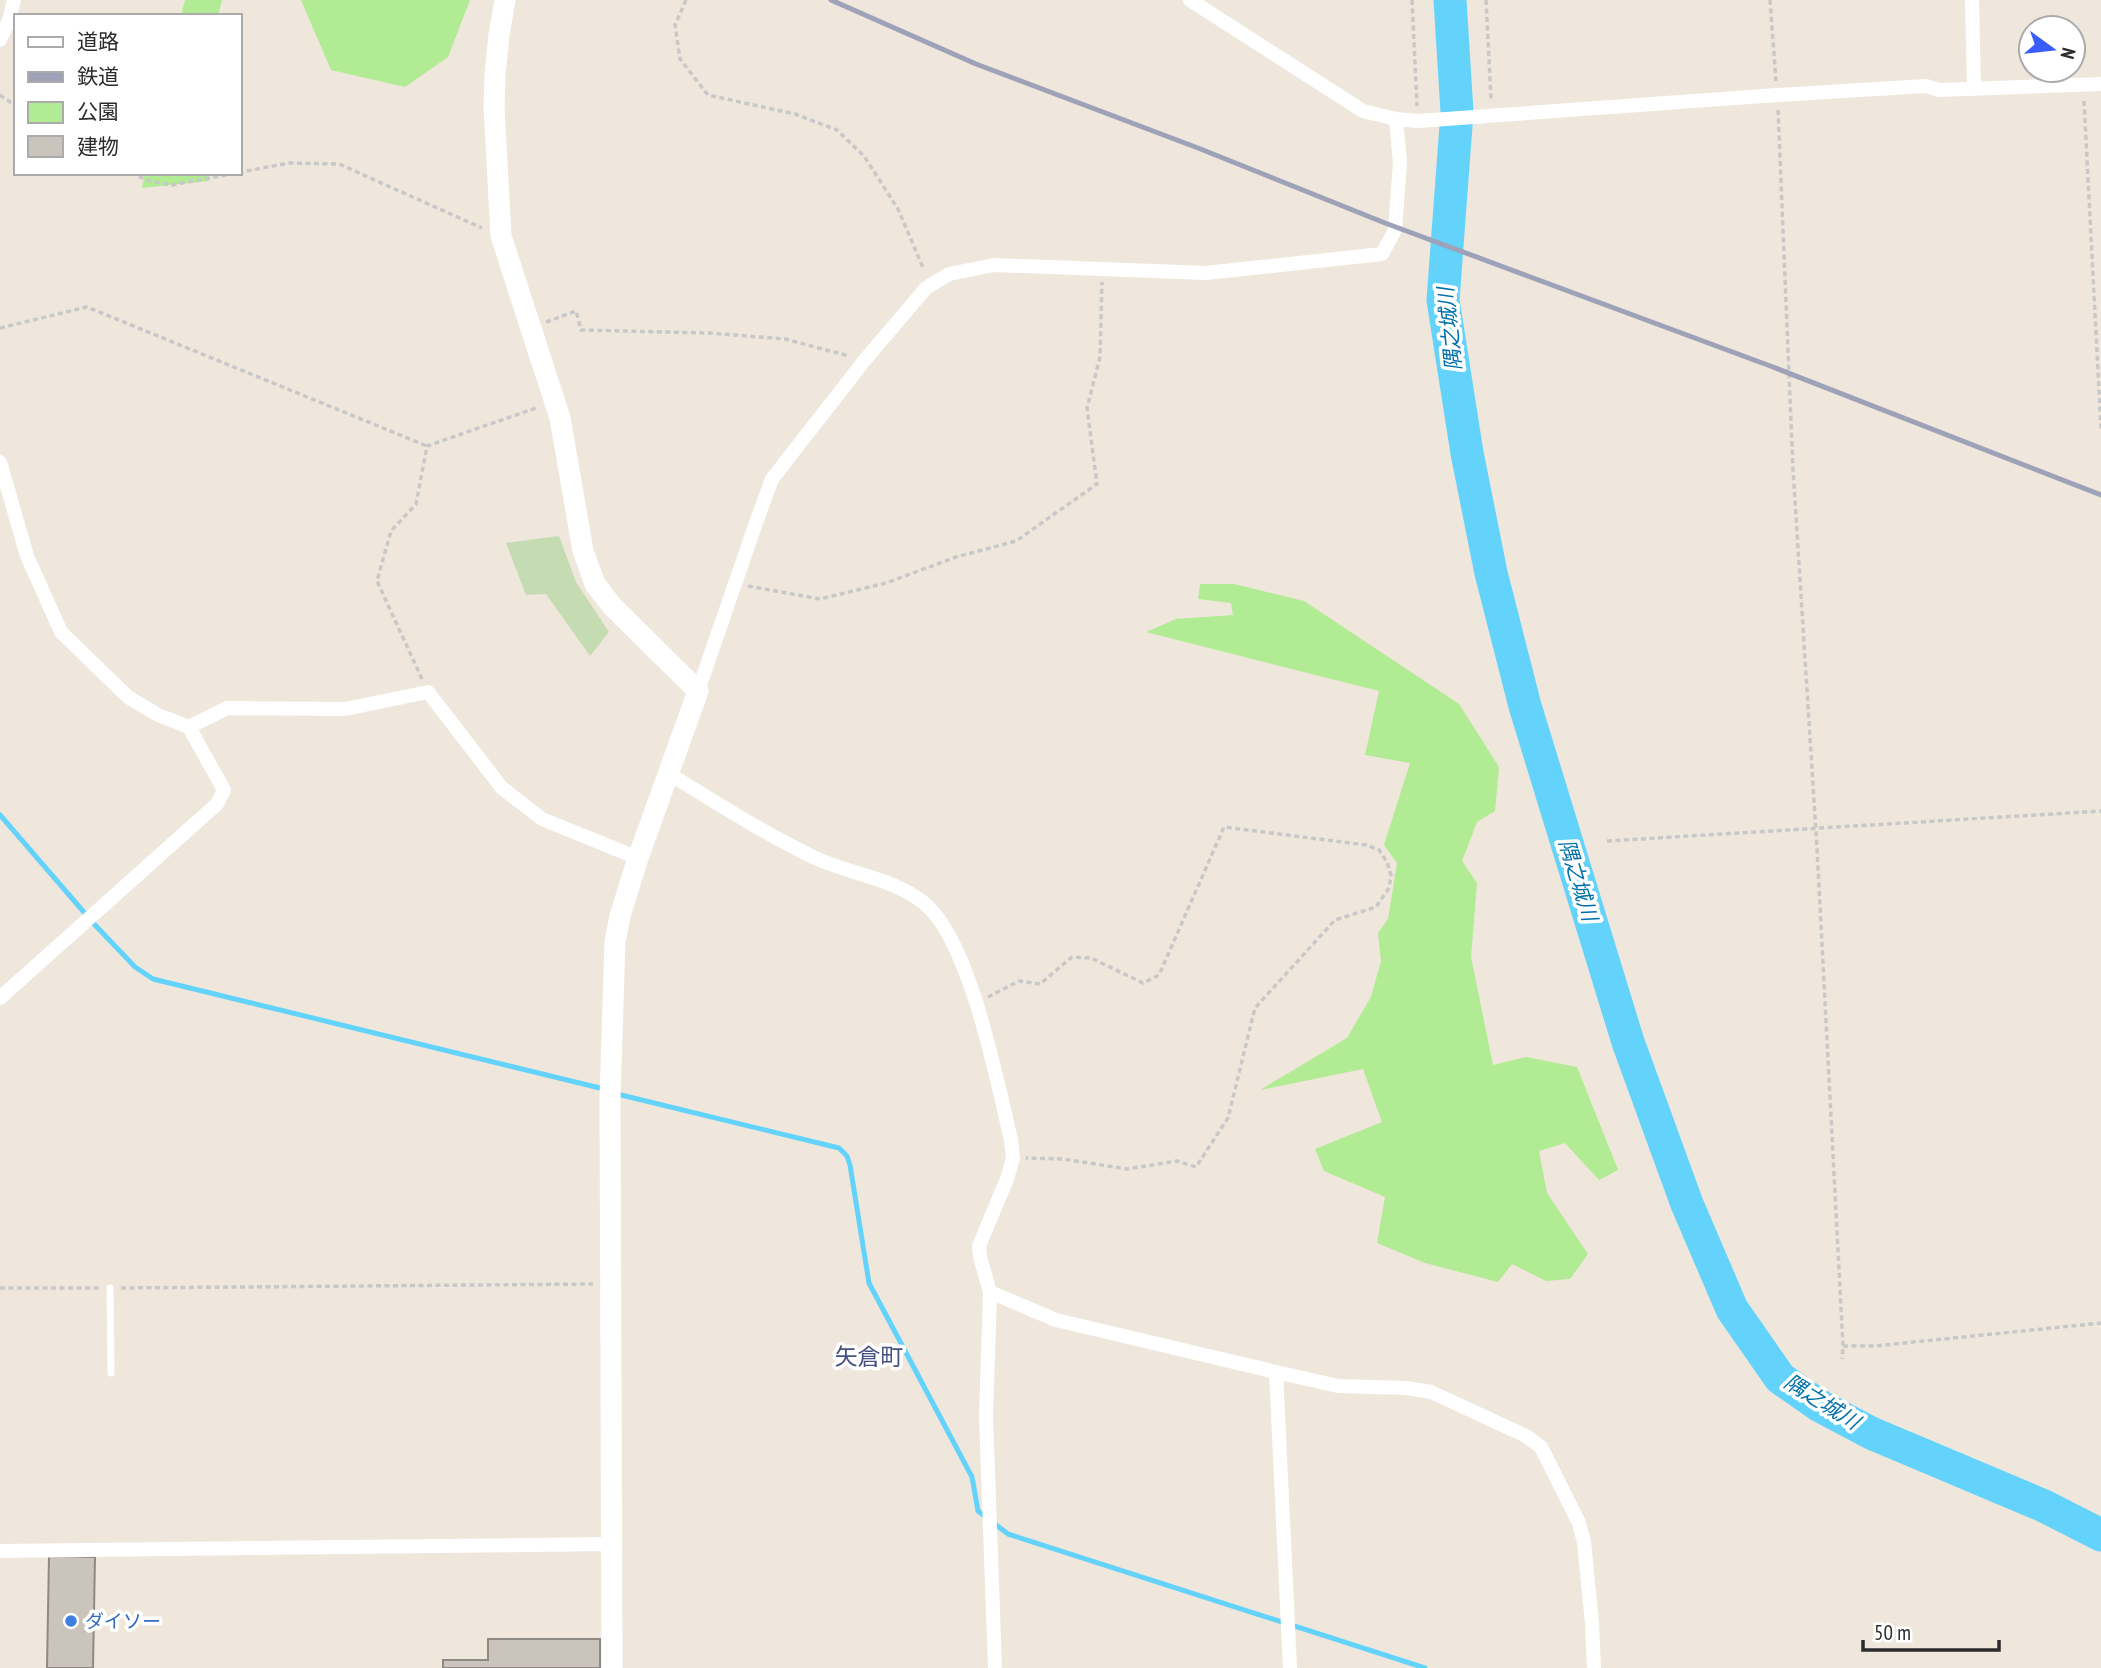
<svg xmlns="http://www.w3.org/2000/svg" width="2101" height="1668" viewBox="0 0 2101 1668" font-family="'PT Sans Narrow','Noto Sans JP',sans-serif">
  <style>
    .green { fill: #b1eb93 }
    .cemetery { fill: #c5dbb1 }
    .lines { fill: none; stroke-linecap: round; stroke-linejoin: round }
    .stream { stroke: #64d3fc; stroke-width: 5 }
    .river { stroke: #64d3fc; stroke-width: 33 }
    .building { fill: #cac4bc; stroke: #8d8984; stroke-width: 2 }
    .path { stroke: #c8c8c8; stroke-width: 3.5; stroke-dasharray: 5 3.5; stroke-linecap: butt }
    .lane { stroke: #fff; stroke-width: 7 }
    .street { stroke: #fff; stroke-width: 14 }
    .secondary { stroke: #fff; stroke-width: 21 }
    .rail { stroke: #9ea2b8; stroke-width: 5 }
    .shop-dot { fill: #3f7fe0; stroke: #fff; stroke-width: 2.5 }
    .labels { text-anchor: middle; stroke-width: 7; stroke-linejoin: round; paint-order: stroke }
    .shop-label { font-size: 19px; fill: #366cbe; stroke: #fff; text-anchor: start }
    .water-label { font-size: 21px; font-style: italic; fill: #0070ab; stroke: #fff }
    .quarter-label { font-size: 23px; fill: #465182; stroke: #fff }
  </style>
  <rect width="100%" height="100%" fill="#efe7dc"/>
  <path class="green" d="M185 0H222L218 16H181Z
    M301 0H470L448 57 405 87 331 70Z
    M145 173H208L209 181 142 188Z
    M1200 584H1234L1304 601 1459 704 1499 767 1495 811 1477 822 1462 861 1477 883 1471 957 1493 1065 1526 1057 1577 1067 1618 1170 1599 1180 1565 1143 1539 1151 1547 1193 1588 1254 1570 1279 1546 1281 1512 1264 1498 1282 1425 1263 1377 1243 1385 1197 1324 1171 1315 1149 1382 1122 1363 1069 1260 1090 1347 1038 1371 997 1381 961 1378 933 1388 919 1397 863 1384 845 1410 763 1365 755 1379 691 1146 632 1176 619 1233 615 1231 603 1198 599Z"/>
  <path class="cemetery" d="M559 536 576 582 609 632 590 656 546 594 526 595 506 543Z"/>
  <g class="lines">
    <path class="stream" d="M0 815 95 925 135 967 153 979 604 1089
      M617 1094 839 1148 847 1156 850 1165 869 1283 972 1477 978 1511 1008 1534 1425 1668"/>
    <path class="river" d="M1450 0 1457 112 1443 300 1467 453 1491 573 1525 706 1628 1042 1687 1204 1732 1309 1780 1378 1820 1406 1871 1433 2044 1506 2101 1535"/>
  </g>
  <path class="building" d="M49 1556 95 1557 93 1668H47Z
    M488 1639H600V1668H443V1660H488Z"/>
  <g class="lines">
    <path class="path" d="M686 0 675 25 680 59 708 95 795 114 837 130 864 156 898 209 924 270
      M1412 0 1417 106
      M1486 0 1491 99
      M1770 0 1776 81
      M0 95 16 106
      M2084 101 2101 429
      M1778 110 1793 469 1817 848 1843 1346 1842 1359
      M131 173 150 181 172 185 289 163 339 164 482 228
      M546 322 576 311 581 330 709 333 785 339 849 356
      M0 328 87 307 427 446
      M748 586 820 599 886 583 956 557 1016 541 1097 484 1087 408 1100 357 1102 282
      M422 679 377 581 391 531 416 504 427 446 536 408
      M1607 841 2101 811
      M988 997 1019 981 1040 984 1072 957 1091 958 1143 983 1159 975 1224 827 1366 845 1379 850 1387 862 1391 875 1389 888 1376 907 1335 920 1255 1008 1228 1118 1196 1167 1177 1161 1127 1169 1063 1159 1026 1158
      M0 1288H99
      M121 1288 593 1284
      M1843 1346H1875L2101 1323"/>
    <path class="lane" d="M110 1288 111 1373"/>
    <path class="street" d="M1190 0 1363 111 1396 119 1418 121 1777 95 1926 86 1939 90 2101 84
      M1972 0 1974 89
      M0 40 9 20 14 0
      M0 462 27 556 61 632 128 697 158 715 189 727 224 790 217 804 0 998
      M698 691 758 517 772 479 864 361 926 288 949 274 994 265 1206 273 1382 254 1395 230 1400 163 1396 119
      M189 727 227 708 345 709 428 692 502 788 542 819 638 858
      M668 773C715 802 762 832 811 856 847 874 892 877 924 903 970 940 997 1081 1011 1140L1013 1158 1007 1179 979 1246 980 1257 990 1292 986 1416 995 1668
      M990 1292 1056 1320 1276 1372 1338 1386 1406 1388 1431 1392 1526 1436 1541 1447 1579 1523 1584 1542 1592 1623 1594 1668
      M1276 1372 1290 1668
      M0 1551 612 1544"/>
    <path class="secondary" d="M505 0 499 35 495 75 494 106 501 236 560 418 583 551 595 584 612 606 698 691 638 858 620 916 615 942 610 1097 612 1668"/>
    <path class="rail" d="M831 0 976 64 1198 148 1385 223 1773 367 2101 495"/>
  </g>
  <circle class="shop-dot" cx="71" cy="1621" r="7"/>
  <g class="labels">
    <g class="shop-label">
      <text x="85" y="1628">ダイソー</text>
    </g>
    <g class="water-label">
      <text transform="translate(1450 329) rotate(-96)" y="7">隅之城川</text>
      <text transform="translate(1578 880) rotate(73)" y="7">隅之城川</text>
      <text transform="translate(1822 1402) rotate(32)" y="7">隅之城川</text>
    </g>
    <g class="quarter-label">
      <text x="869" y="1365">矢倉町</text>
    </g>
  </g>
  <rect x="14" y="14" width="228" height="161" fill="#ffffff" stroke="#ababab" stroke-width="2"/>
  <rect x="28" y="37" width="35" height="10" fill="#ffffff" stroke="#ababab" stroke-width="2"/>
  <text x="77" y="49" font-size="21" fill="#2c2c2c">道路</text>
  <rect x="28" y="72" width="35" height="10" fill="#9ea2b8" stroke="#ababab" stroke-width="2"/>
  <text x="77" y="84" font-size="21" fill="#2c2c2c">鉄道</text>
  <rect x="28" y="102" width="35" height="21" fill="#b1eb93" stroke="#ababab" stroke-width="2"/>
  <text x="77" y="119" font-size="21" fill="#2c2c2c">公園</text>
  <rect x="28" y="136" width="35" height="21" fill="#cac4bc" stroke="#ababab" stroke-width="2"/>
  <text x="77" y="154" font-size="21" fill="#2c2c2c">建物</text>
  <g transform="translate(2052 49) rotate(105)"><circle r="33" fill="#ffffff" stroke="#ababab" stroke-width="2"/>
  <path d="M0-5L12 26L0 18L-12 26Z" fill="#395dff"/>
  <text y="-10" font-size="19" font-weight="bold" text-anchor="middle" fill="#2c2c2c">N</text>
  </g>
  <path d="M1863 1640v10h136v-10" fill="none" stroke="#2c2c2c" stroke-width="3.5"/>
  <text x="1874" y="1640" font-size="21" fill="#2c2c2c" stroke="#ffffff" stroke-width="5" paint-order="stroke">50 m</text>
</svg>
